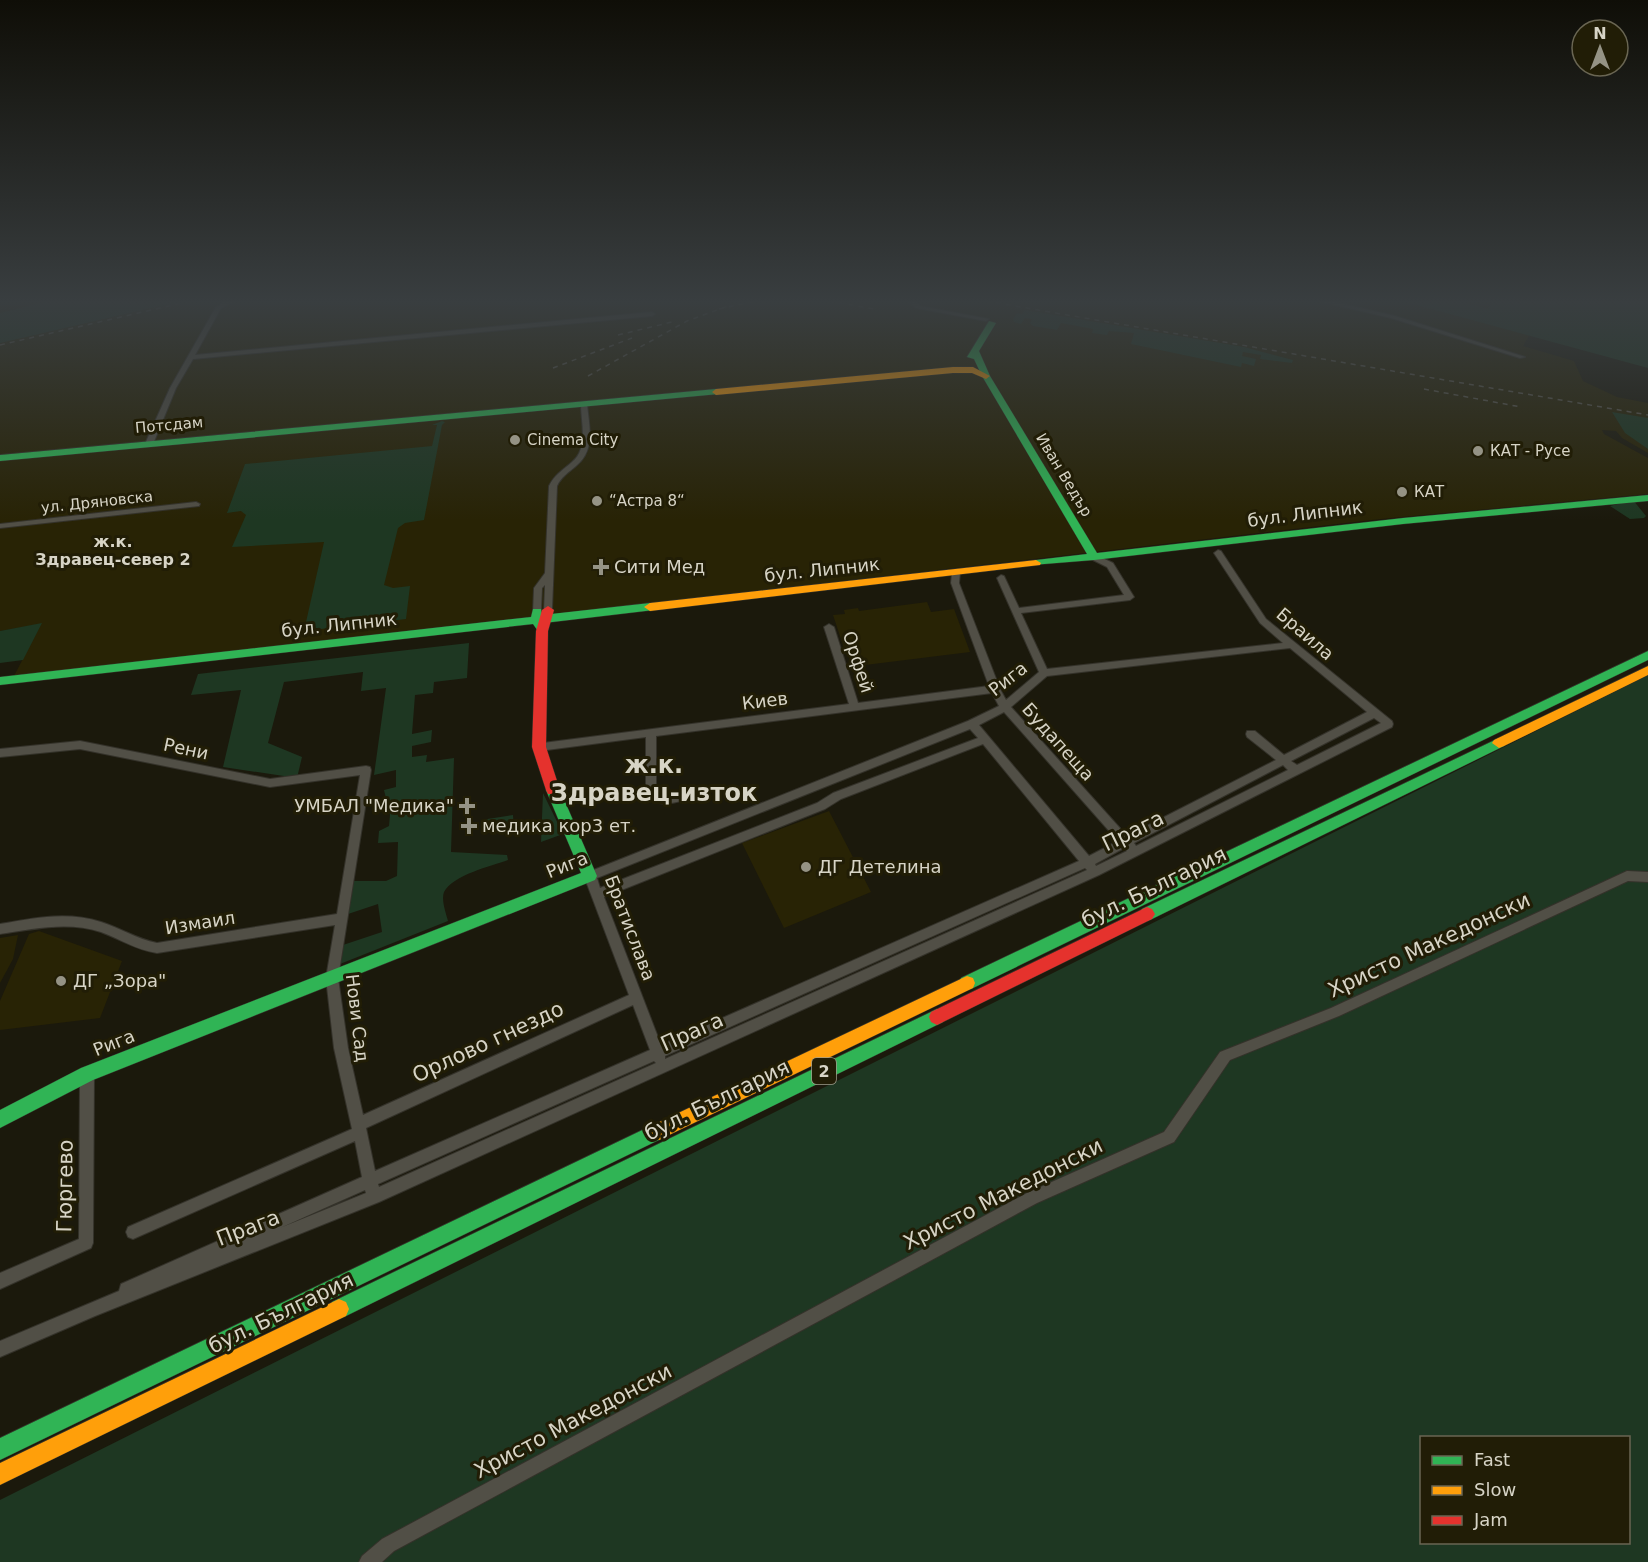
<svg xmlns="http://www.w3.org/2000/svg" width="1648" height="1562" viewBox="0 0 1648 1562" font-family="'DejaVu Sans',sans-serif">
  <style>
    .built { fill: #282305 }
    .green { fill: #1e3722; fill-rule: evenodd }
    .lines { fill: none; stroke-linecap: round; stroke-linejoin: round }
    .street-casing { stroke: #34322a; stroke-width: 2 }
    .fast-casing { stroke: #34322a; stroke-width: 1 }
    .slow-casing { stroke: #34322a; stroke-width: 1 }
    .jam-casing { stroke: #34322a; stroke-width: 1 }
    .street { fill: #514f46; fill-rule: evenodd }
    .fast { fill: #30b455; fill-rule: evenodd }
    .slow { fill: #ff9f0a; fill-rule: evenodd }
    .jam { fill: #e5322d; fill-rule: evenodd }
    .rail { stroke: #5a584f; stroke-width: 1.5; stroke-dasharray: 5 5; stroke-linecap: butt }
    .poi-dot { fill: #959385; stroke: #211d06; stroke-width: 2 }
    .labels { text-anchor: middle; stroke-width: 6; stroke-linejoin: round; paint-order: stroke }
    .far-street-label { font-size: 15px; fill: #d7d4c6; stroke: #211d06 }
    .far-poi-label { font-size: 15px; fill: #d7d4c6; stroke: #211d06; text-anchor: start }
    .far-neighbourhood-label { font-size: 16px; font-weight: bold; fill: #d7d4c6; stroke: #211d06 }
    .shield { fill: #211d06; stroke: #a09d8c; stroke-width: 1.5 }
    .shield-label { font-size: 16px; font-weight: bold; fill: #d7d4c6 }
    .street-label { font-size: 18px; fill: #d7d4c6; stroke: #211d06 }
    .poi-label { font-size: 18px; fill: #d7d4c6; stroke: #211d06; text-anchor: start }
    .near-street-label { font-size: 21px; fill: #d7d4c6; stroke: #211d06 }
    .district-label { font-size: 24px; font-weight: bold; fill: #d7d4c6; stroke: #211d06 }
  </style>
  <rect width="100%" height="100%" fill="#1b190c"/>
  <path class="built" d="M0 301H1503L1531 332 1523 346 1574 361 1583 381 1617 397 1648 403V453L1622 438 1616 431 1602 430 1604 434 1648 458V494L1381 519 14 676 41 624 0 631Z
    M927 602 931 612 954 609 970 652 857 666 853 650 845 651 833 615 845 614 844 610 858 608 859 611Z
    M829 811 871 892 784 928 742 843Z
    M39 931 122 961 100 1018 0 1030V1001L29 934Z
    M18 935 13 959 0 983V938Z"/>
  <path class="green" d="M49 301H181L0 343V313Z
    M1402 301H1459L1488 309 1493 301H1648V368Z
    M1025 310 1244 347 1293 360 1292 363 1260 359 1261 355 1243 352 1242 356 1256 359 1254 366 1242 363 1241 367 1131 344 1134 333 1109 331 1107 335 1092 333 1093 329 1061 323 1057 330 1033 326 1030 323 1032 319 1025 318 1021 324 1014 322 1013 319 1017 313 1022 314Z
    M1612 412 1648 418V449L1625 433Z
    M442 421 445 422 442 425 424 520 405 523 398 528 384 585 393 588 410 586 406 619 304 631 324 542 232 547 246 515 241 511 227 513 245 464 432 446 437 425H432Z
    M1633 500 1646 516 1644 518 1630 519 1610 506Z
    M42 623 23 660 0 663V631Z
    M469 643 467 678 434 682 433 693 415 695 412 734 432 730 431 742 412 746V757L427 755 426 762 454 758 451 852 507 855 508 860C491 866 453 875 444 892 441 900 446 913 448 921L340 964V946L382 932 378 904 345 915 353 881H386L397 876 398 842 378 843 379 831 389 826 390 815 384 790 396 787V770L374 775 386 688 361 691 363 672 284 682 268 743 302 757 297 778 223 767 241 690 191 695 198 674Z
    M1648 675V1562H0V1500ZM1422 1438H1628V1542H1422Z
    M543 793 563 834 541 842Z
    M513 815 514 832 511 833 487 832 481 828V820Z"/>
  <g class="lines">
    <defs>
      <path id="street" d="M226 301H235L221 308 195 355 652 312 655 314 652 316 193 359 176 388 153 444 146 446 145 444 170 388 216 307Z
        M908 301H915L920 306 989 319 986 321 916 308Z
        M1318 301H1331L1395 316 1525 357 1520 358 1391 318Z
        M584 402 587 404C589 426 596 450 576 466 569 472 561 477 557 486L552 610 548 613 544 610 545 585 542 588 541 612 537 615 533 612 534 588 545 573 549 486C554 475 563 470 572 462 589 448 581 423 581 404Z
        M196 502 200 504 199 506 0 528V524Z
        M1218 550 1221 551 1266 619 1392 721 1393 724 1392 727 1099 875 379 1202 95 1316 0 1357V1341L119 1291 121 1284 362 1177 355 1141 133 1239 128 1237 126 1232 128 1227 352 1129 334 1048 326 978 335 925 157 953C136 950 120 939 101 932 68 921 33 929 0 934V924C34 918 67 911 101 922 120 928 137 939 157 943L337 914 360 775 270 787 80 749 0 757V749L80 741 270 779 366 766 370 767 371 770 338 978 348 1048 363 1115 629 995 584 876 586 873 968 721 999 706 992 693 656 736V794C665 798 675 791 684 794L685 797 684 800C671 804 655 807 646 796V737L539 751 535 750 534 747 535 744 849 704 824 627 829 624 834 627 858 703 989 686 951 583 952 573 956 570 960 573 959 583 1000 689 1006 700 1039 672 997 578 1001 575 1004 576 1019 608 1124 595 1107 567 1091 559V555L1094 554 1113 563 1134 597 1130 600 1021 613 1047 669 1283 643 1260 623 1214 553ZM1290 648 1367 712 1284 755 1255 731H1247L1246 734 1247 737 1276 760 1127 836 1011 707 1047 676ZM1004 712 1118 841 1089 856 979 725ZM1374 718 1381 723 1297 765 1291 761ZM970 729 978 738 833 793 817 803 600 888 597 878ZM983 744 1079 861 661 1045 604 897 825 809 841 799ZM1283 765 1288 770 1136 846 1134 843ZM1124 848 1127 851 1096 866 1095 864ZM1085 868 1087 870 665 1059V1056ZM633 1005 650 1050 375 1171 366 1128ZM654 1061 656 1063 379 1187 378 1184ZM365 1190 366 1193 280 1228Z
        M1627 871 1648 872V882L1628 881 1339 1016 1230 1060 1174 1142 1037 1203 394 1551 382 1562H359L362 1556 382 1539 1027 1193 1164 1132 1220 1052 1331 1008Z
        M87 1067 92 1069 94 1074 93 1243 91 1248 0 1289V1273L79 1239 80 1074 82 1069Z"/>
      <path id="fast" d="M989 321 996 323 979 351 990 376 1097 553 1403 518 1648 495V501L1403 524 1094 560 1032 565 1031 563 1036 560 1087 554 982 376 974 359 967 357Z
        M716 389 719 390V394L0 461V455Z
        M650 603 656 607 654 610 544 623 548 628 542 632 538 631 533 624 0 685V677L531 617 533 609H541L542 615Z
        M1648 651V660L973 988 967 990 961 988 959 983 961 978Z
        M1499 738 1504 740 1506 743 1504 746 1152 919 1147 921 1142 919 1139 914 1142 909Z
        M553 785 558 786 560 790 597 876 595 880 93 1080 0 1128V1110L81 1068 581 873 546 790 548 786Z
        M937 1009 943 1012 945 1017 943 1022 346 1316 339 1319 332 1316 329 1309 332 1302Z
        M659 1122 665 1125 668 1131 665 1137 0 1460V1438Z"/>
      <path id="slow" d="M953 367H973L990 376 986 379 972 373H953L716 395 712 392 716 389Z
        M1036 560 1041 563 1040 565 650 611 644 607 650 603Z
        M1648 666V675L1504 746 1499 748 1492 743 1494 740Z
        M967 976 973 978 975 983 973 988 665 1137 659 1140 653 1137 650 1131 653 1125Z
        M339 1299 346 1302 349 1309 346 1316 0 1485V1463Z"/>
      <path id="jam" d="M548 606 554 610 548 631 546 747 560 790 558 794H548L546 790 532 747 536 631 542 610Z
        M1147 907 1152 909 1155 914 1152 919 943 1022 937 1025 931 1022 929 1017 931 1012Z"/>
    </defs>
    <use href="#street" class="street-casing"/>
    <use href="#fast" class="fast-casing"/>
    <use href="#slow" class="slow-casing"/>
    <use href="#jam" class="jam-casing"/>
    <use href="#street" class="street"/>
    <use href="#fast" class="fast"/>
    <use href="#slow" class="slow"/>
    <use href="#jam" class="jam"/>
    <path class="rail" d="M829 301 874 309
      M986 301 1648 415
      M719 309 755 301
      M618 335 676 321
      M0 345 190 301
      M553 368 632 338
      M588 376 687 321 728 306
      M1424 389 1521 407"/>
  </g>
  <linearGradient id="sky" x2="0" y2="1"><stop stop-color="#0f0e07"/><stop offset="0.58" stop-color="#393e40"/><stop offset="1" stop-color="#393e40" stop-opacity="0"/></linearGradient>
  <rect width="1648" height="520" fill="url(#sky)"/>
  <g class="poi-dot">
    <circle cx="515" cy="440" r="6"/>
    <circle cx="1478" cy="451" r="6"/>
    <circle cx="1402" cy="492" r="6"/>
    <circle cx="597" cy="501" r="6"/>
    <path d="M598 558h6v6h6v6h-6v6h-6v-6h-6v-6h6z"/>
    <path d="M464 797h6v6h6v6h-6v6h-6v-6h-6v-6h6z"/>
    <path d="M466 817h6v6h6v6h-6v6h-6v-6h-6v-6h6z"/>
    <circle cx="806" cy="867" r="6"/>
    <circle cx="61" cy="981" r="6"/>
  </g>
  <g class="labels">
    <g class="far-street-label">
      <text transform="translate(169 425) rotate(-5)" y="5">Потсдам</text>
      <text transform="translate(1064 475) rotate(59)" y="5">Иван Ведър</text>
      <text transform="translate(97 502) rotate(-6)" y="5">ул. Дряновска</text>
    </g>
    <g class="far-poi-label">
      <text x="527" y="445">Cinema City</text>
      <text x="1490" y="456">КАТ - Русе</text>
      <text x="1414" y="497">КАТ</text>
      <text x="609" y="506">“Астра 8“</text>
    </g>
    <g class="far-neighbourhood-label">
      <text x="113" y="547">ж.к.<tspan x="113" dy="18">Здравец-север 2</tspan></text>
    </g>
    <rect class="shield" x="812" y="1058" width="24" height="26" rx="4.5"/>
    <g class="shield-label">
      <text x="824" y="1077">2</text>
    </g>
    <g class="street-label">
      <text transform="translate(1305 514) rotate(-7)" y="6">бул. Липник</text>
      <text transform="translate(822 570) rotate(-6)" y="6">бул. Липник</text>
      <text transform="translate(339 625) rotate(-6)" y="6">бул. Липник</text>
      <text transform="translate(1305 634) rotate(41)" y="6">Браила</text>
      <text transform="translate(858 662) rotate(72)" y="6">Орфей</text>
      <text transform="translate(1008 679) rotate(-38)" y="6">Рига</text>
      <text transform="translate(765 701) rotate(-7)" y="6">Киев</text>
      <text transform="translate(1058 742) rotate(48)" y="6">Будапеща</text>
      <text transform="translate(186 749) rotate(12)" y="6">Рени</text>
      <text transform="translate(567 865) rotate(-22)" y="6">Рига</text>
      <text transform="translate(200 923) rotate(-9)" y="6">Измаил</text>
      <text transform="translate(630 928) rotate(69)" y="6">Братислава</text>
      <text transform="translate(357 1018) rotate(83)" y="6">Нови Сад</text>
      <text transform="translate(114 1043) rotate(-22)" y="6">Рига</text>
    </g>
    <g class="poi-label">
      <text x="614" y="573">Сити Мед</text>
      <text x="454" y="812" text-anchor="end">УМБАЛ "Медика"</text>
      <text x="482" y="832">медика кор3 ет.</text>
      <text x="818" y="873">ДГ Детелина</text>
      <text x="73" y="987">ДГ „Зора"</text>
    </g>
    <g class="near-street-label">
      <text transform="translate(1133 831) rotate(-26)" y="7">Прага</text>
      <text transform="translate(1154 887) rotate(-26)" y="7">бул. България</text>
      <text transform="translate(1429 945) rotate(-25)" y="7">Христо Македонски</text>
      <text transform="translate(692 1032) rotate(-24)" y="7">Прага</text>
      <text transform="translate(488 1042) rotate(-25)" y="7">Орлово гнездо</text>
      <text transform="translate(717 1100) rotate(-26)" y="7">бул. България</text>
      <text transform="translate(65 1186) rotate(-89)" y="7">Гюргево</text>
      <text transform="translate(1003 1194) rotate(-27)" y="7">Христо Македонски</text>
      <text transform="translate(248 1228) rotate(-21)" y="7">Прага</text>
      <text transform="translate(281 1313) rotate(-26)" y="7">бул. България</text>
      <text transform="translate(573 1421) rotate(-28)" y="7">Христо Македонски</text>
    </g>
    <g class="district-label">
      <text x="654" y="773">ж.к.<tspan x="654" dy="28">Здравец-изток</tspan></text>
    </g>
  </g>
  <rect x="1420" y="1436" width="210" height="108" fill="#211d06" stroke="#6a6653" stroke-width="1.5"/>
  <rect x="1432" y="1456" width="30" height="9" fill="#30b455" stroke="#6a6653" stroke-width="1.5"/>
  <text x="1474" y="1466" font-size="18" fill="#d7d4c6">Fast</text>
  <rect x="1432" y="1486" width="30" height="9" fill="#ff9f0a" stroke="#6a6653" stroke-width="1.5"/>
  <text x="1474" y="1496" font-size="18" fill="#d7d4c6">Slow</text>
  <rect x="1432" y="1516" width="30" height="9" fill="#e5322d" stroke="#6a6653" stroke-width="1.5"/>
  <text x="1474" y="1526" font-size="18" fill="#d7d4c6">Jam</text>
  <g transform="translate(1600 48)"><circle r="28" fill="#211d06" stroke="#6a6653" stroke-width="1.5"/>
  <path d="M0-4.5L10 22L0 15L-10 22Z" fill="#959385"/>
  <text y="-9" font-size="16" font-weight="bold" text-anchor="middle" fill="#d7d4c6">N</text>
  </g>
</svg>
